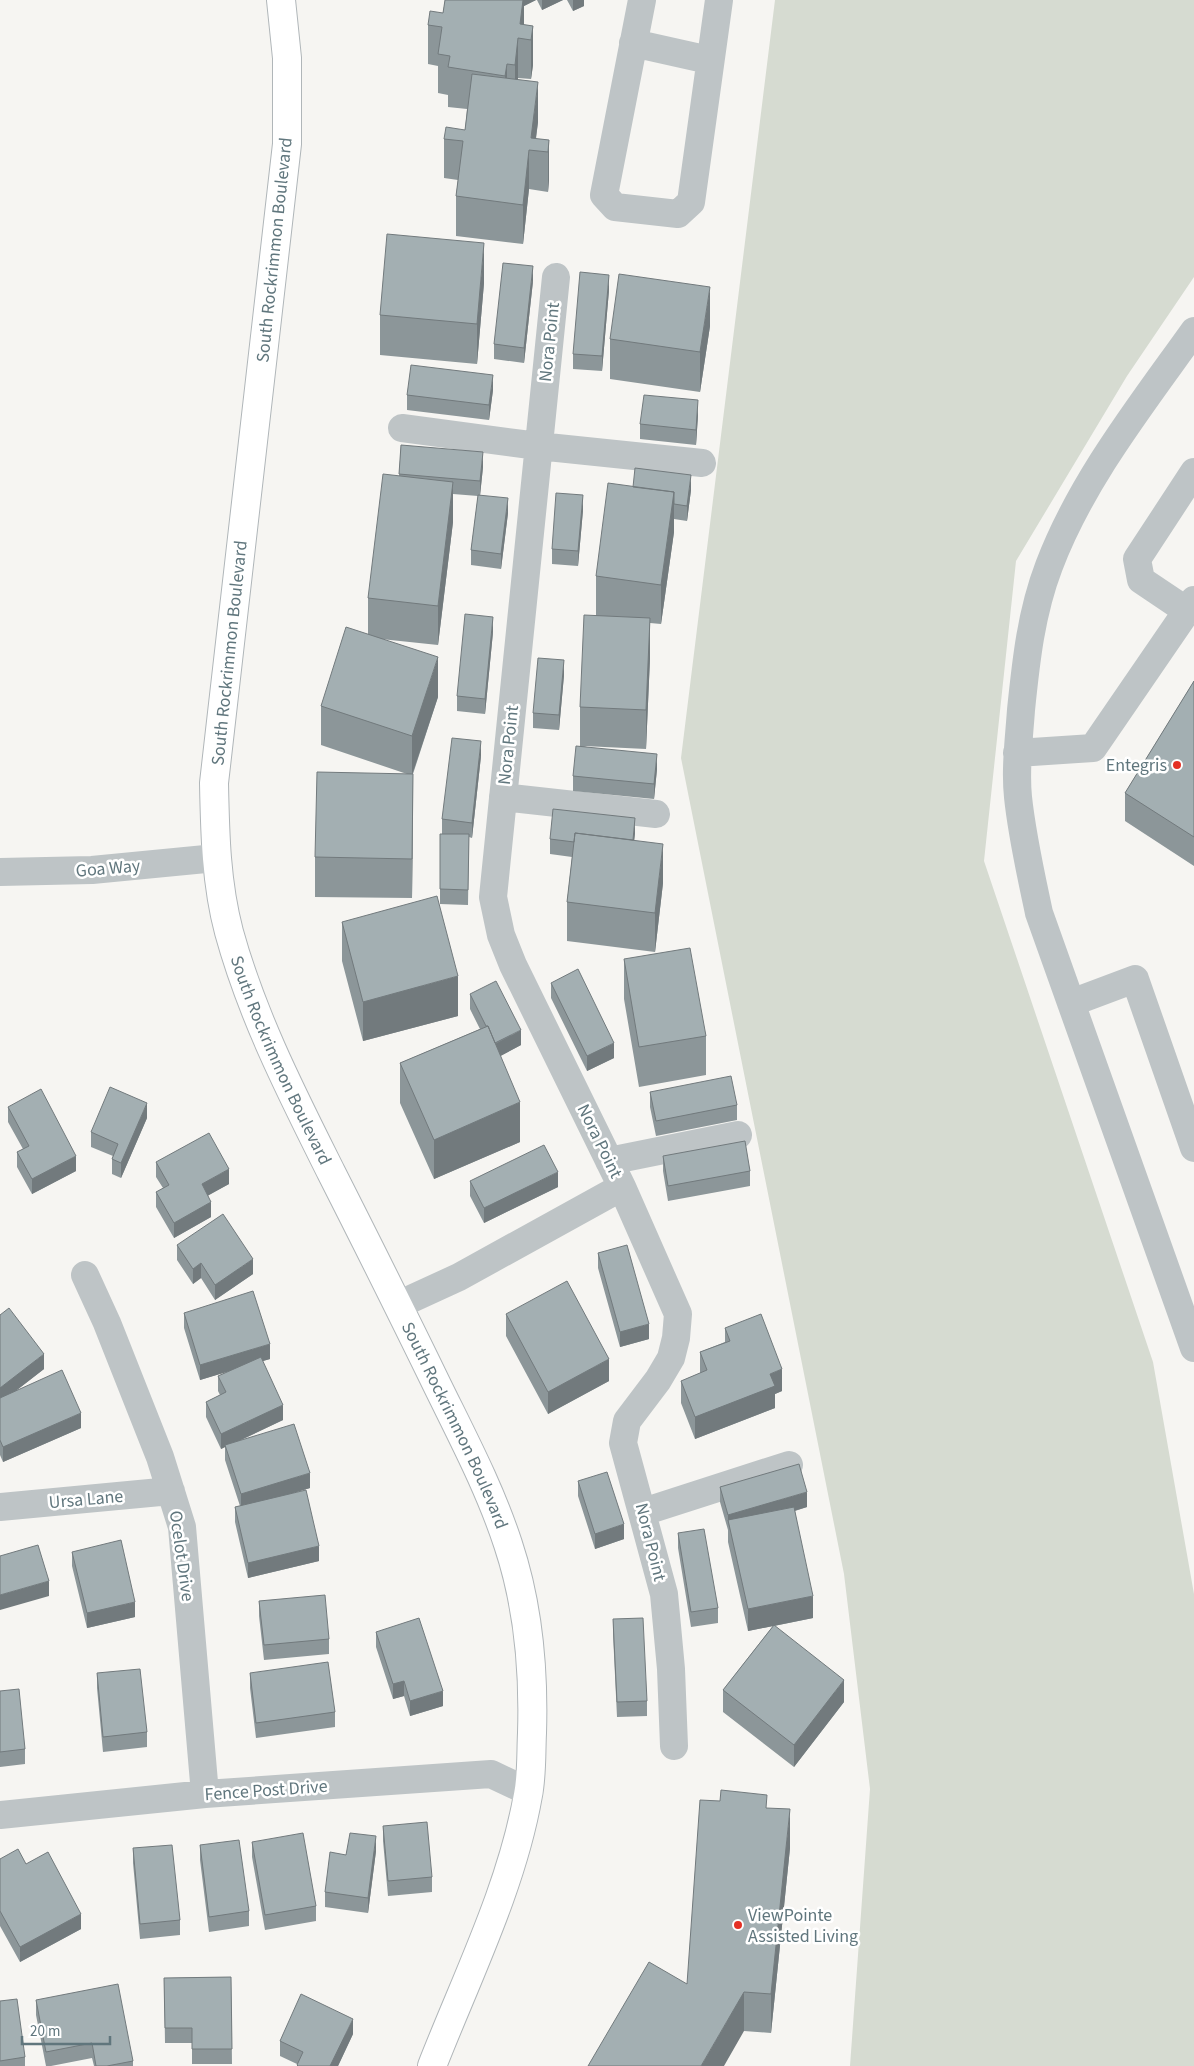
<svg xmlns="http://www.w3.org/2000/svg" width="1194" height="2066" viewBox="0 0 1194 2066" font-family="'Source Sans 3',sans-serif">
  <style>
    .green { fill: #d6dbd1 }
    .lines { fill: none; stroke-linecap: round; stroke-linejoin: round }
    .major-casing { stroke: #b0b6b9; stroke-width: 30 }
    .minor { stroke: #bec4c6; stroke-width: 28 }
    .major { stroke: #fff; stroke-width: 28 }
    .wall { fill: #8c9699 }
    .shaded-wall { fill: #727a7d }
    .building { fill: #a3afb2; stroke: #727a7d }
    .poi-dot { fill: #e43024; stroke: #fff; stroke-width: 2 }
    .labels { text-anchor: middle; stroke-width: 5; stroke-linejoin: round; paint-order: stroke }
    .street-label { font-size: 18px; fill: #60767d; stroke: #fff }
    .poi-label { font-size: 18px; fill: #60767d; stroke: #fff; text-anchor: end }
  </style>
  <rect width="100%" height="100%" fill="#f6f5f2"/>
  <path class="green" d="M775 0H1194V277L1127 376 1016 561 984 861 1153 1362 1194 1594V2066H850L870 1789 844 1574 681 758Z"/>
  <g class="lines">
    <defs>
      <g id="major">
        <path id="s1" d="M281 0 287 58V144L214 783C215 834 216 883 229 932 252 1016 292 1094 331 1172 367 1243 403 1315 438 1387 463 1438 490 1489 508 1544 528 1604 534 1670 532 1733 531 1753 532 1775 528 1795 512 1887 466 1979 432 2066"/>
      </g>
    </defs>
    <use href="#major" class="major-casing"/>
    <path class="minor" d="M642 0 604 195 615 207 678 214 691 202 719 0
      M633 43 709 60
      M556 277 493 897 501 935 513 965 622 1187 678 1314 676 1338 671 1358 658 1380 627 1421 623 1443 664 1594 671 1669 674 1746
      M1194 331C1142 404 1081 481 1049 566 1031 613 1026 661 1021 710 1019 739 1015 769 1018 797 1022 836 1031 875 1039 913L1194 1348
      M402 428 538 446 702 463
      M1194 472 1137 559 1141 580 1187 611 1194 600
      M1017 753 1093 748 1187 611
      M503 797 656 814
      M0 872 92 870 216 858
      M1071 1003 1135 979 1194 1148
      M609 1161 738 1135
      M85 1275 107 1323 160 1457 182 1527 205 1794
      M398 1305 459 1277 622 1187
      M0 1507 171 1491
      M643 1512 789 1465
      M0 1815 205 1794 491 1774 529 1792"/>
    <use href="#major" class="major"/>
  </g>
  <path class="wall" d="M445 0H536L524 6V25L533 26V65L531 79 518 78V80L538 122 536 139 549 140V180L548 192 529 189 523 244 456 236V196L458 180 444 178V139L465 130 467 109 448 107V95L438 93V66L428 64V25L443 13Z
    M537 0H563L542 10Z
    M567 0H584V6L573 11Z
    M533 281 524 363 494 359V344Z
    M484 283 477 364 380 355V315Z
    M609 290 602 371 573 369V354Z
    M710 326 700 392 610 379V339Z
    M493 390 489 420 407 410V395Z
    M698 415 696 445 640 439V424Z
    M401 445 483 467 480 495 508 513 501 569 471 565V550L478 496 453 494V522L438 645 381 639 438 697 413 774V813L412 898 315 897V857L407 774 321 745V706L368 635V598L399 476Z
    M633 487 691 490 687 521 674 519V532L661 624 650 623V658L646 749 584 746 657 769 654 799 573 791V776L580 746V707L596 616V576Z
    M583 510 578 566 552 564V549Z
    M493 632 485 714 457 711V696Z
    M564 675 559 730 533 728V713Z
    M1194 681V866L1125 821V793Z
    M481 756 472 838 469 837 468 905 440 904V834H442V819Z
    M635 833 634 840 663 883 655 952 567 941V902L572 857 550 854V839Z
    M342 922 458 1016 363 1041 342 961Z
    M624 959 706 1036V1075L639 1087 624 999Z
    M551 983 614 1058 587 1071 551 998Z
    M470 994 521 1045 500 1056 520 1142 434 1179 400 1103V1063L480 1029 470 1009Z
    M650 1092 737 1105V1120L656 1136 650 1107Z
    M8 1107 76 1171 32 1194 17 1167V1152L23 1149 8 1122Z
    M147 1118 121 1178 112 1174V1159L113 1156 91 1147V1132Z
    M663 1156 750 1171V1186L668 1201 663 1171Z
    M156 1162 229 1184 208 1195 211 1217 174 1238 156 1207V1192L163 1188 156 1177Z
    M470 1181 558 1187 484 1223 470 1196Z
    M177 1245 253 1274 215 1300 201 1278 193 1284 177 1260Z
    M598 1253 649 1339 620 1347 598 1268Z
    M184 1313 270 1359 262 1361 283 1420 239 1441 310 1488 290 1494 319 1561 248 1578 235 1522V1507L240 1506 225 1460V1447L221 1449 206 1417V1402L220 1395 218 1391V1376L229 1371 200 1380 184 1328Z
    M506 1314 609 1381 548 1414 506 1336Z
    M0 1315 44 1369 17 1390 81 1428 3 1462 0 1455Z
    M725 1328 782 1391 775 1394V1408L695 1439 681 1403V1381L700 1373V1352L725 1342Z
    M578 1481 624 1539 595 1549 578 1496Z
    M720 1487 807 1507 795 1511 813 1618 774 1626 844 1702 794 1767 723 1712V1690L773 1626 748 1631 728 1542V1530L720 1502Z
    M678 1533 718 1608V1623L691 1627 678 1548Z
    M72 1552 135 1617 87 1628 72 1566Z
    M259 1601 329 1639V1654L264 1660 259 1616Z
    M613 1619 647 1701V1716L617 1717 613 1634Z
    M376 1632 443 1706 410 1716 404 1696 393 1699 376 1647Z
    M97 1673 147 1732V1747L103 1752 97 1688Z
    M250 1673 335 1712V1727L256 1738 250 1688Z
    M0 1691 25 1749V1764L0 1767Z
    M767 1808 790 1848 771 2033 744 2031 687 1984Z
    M383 1826 432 1877V1892L388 1896 383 1841Z
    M252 1842 316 1906V1921L265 1930 252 1857Z
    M200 1845 249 1911V1926L209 1932 200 1860Z
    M133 1848 180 1920V1935L140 1939 133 1863Z
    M376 1851 368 1913 325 1907V1892L346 1855Z
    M0 1859 81 1929 20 1962 0 1926Z
    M231 1977 232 2064H192V2043H165L164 1978Z
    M36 2000 133 2061V2066H94L92 2058 51 2066H46L36 2015Z
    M0 2001 25 2057V2066H0Z
    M353 2034 338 2066H297V2064L280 2056V2041Z"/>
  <path class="shaded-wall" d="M522 0H536L524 6V36L520 24Z
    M542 0H563L542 10Z
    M573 0H584V6L573 11Z
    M533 26V65L531 79V40Z
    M518 38V78L515 104V65Z
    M507 64V103L505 115V76Z
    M538 82V122L534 151 531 138Z
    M549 140V180L548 192V152Z
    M529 150V189L523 244V205Z
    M484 243V283L477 364V324Z
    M533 266V281L524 363V348Z
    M609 275V290L602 371V356Z
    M710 287V326L700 392V352Z
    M493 375V390L489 420V405Z
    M698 400V415L696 445V430Z
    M483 452V467L480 496V481Z
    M691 475V490L687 521V506Z
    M453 482V522L438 645V606Z
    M674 492V532L661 624V585Z
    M583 495V510L578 566V551Z
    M508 498V513L501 569V554Z
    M493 617V632L485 714V699Z
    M650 618V658L646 749V710Z
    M438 657V697L412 775V736Z
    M564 660V675L559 730V715Z
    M481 741V756L472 838V823Z
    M657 754V769L654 799V784Z
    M413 774V813L412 898V859Z
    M635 818V833L632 863V848Z
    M663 844V883L655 952V913Z
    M458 976V1016L363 1041V1002Z
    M521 1030V1045L495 1059V1044Z
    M614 1043V1058L587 1071V1056Z
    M520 1102V1142L434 1179V1140Z
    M147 1103V1118L121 1178V1163Z
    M76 1156V1171L32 1194V1179Z
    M229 1169V1184L202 1199V1184Z
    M558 1172V1187L484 1223V1208Z
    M211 1202V1217L174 1238V1223Z
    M253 1259V1274L215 1300V1285Z
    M201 1263V1278L193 1284V1269Z
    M649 1324V1339L620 1347V1332Z
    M270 1344V1359L200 1380V1365Z
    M44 1354V1369L0 1403V1388Z
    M609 1359V1381L548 1414V1392Z
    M782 1369V1391L775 1394V1408L695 1439V1417L770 1374Z
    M283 1405V1420L226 1447 225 1445V1447L221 1449V1434Z
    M81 1413V1428L3 1462V1447Z
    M310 1473V1488L241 1509V1494Z
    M807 1492V1507L730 1530 728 1521V1515Z
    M624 1524V1539L595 1549V1534Z
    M319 1546V1561L248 1578V1563Z
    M49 1581V1596L0 1610V1595Z
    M813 1596V1618L748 1631V1609Z
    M135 1602V1617L87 1628V1613Z
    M844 1680V1702L794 1767V1745Z
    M404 1681V1696L393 1699V1684Z
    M443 1691V1706L410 1716V1701Z
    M790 1809V1848L771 2033V1994Z
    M376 1836V1851L368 1913V1898Z
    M81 1914V1929L20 1962V1947Z
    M744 1992V2031L724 2066H701Z
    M353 2019V2034L338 2066H330Z"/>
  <path class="building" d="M445 0H523L520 24 533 26 531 40 518 38 515 65 507 64 505 76 448 67 450 56 438 54 442 27 428 25 430 11 443 13Z
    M472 74 538 82 531 138 549 140 548 152 529 150 523 205 456 196 463 141 444 139 446 127 465 130Z
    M387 234 484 243 477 324 380 315Z
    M503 263 533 266 524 348 494 344Z
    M580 272 609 275 602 356 573 354Z
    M619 274 710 287 700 352 610 339Z
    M411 365 493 375 489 405 407 395Z
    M644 395 698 400 696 430 640 424Z
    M401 445 483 452 480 481 399 474Z
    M635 468 691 475 687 506 674 504V492L633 487Z
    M383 474 453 482 438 606 368 598Z
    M608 483 674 492 661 585 596 576Z
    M556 493 583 495 578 551 552 549Z
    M478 495 508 498 501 554 471 550Z
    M465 614 493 617 485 699 457 696Z
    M584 615 650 618 646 710 580 707Z
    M346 627 438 657 412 736 321 706Z
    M538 658 564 660 559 715 533 713Z
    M1194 681V837L1125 793Z
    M452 738 481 741 472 823 442 819Z
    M576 746 657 754 654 784 573 776Z
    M317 772 413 774 412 859 315 857Z
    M553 809 635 818 633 840 575 833 574 842 550 839Z
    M575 833 663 844 655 913 567 902Z
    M440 834H469L468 890 440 889Z
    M437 896 458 976 363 1002 342 922Z
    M690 948 706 1036 639 1047 624 959Z
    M578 969 614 1043 587 1056 551 983Z
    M496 981 521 1030 495 1043 488 1026H486L470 994Z
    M488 1026 520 1102 434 1140 400 1063Z
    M731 1076 737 1105 656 1121 650 1092Z
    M110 1087 147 1103 121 1163 112 1159 118 1144 91 1132Z
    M41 1089 76 1156 32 1179 17 1152 29 1146 8 1107Z
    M209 1133 229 1169 202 1184 211 1202 174 1223 156 1192 169 1185 156 1162Z
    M745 1141 750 1171 668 1186 663 1156Z
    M544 1145 558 1172 484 1208 470 1181Z
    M223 1214 253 1259 215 1285 201 1263 193 1269 177 1245Z
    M627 1245 649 1324 620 1332 598 1253Z
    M567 1281 609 1359 548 1392 506 1314Z
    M253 1291 270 1344 200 1365 184 1313Z
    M9 1308 44 1354 0 1388V1315Z
    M761 1314 782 1369 770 1374 775 1386 695 1417 681 1381 707 1370 700 1352 730 1341 725 1328Z
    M261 1357 283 1405 221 1434 206 1402 226 1392 218 1376Z
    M62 1370 81 1413 3 1447 0 1440V1398Z
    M294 1424 310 1473 241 1494 225 1445Z
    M799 1464 807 1492 728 1515 720 1487Z
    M607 1472 624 1524 595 1534 578 1481Z
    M306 1490 319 1546 248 1563 235 1507Z
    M794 1507 813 1596 748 1609 728 1520Z
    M704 1529 718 1608 691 1612 678 1533Z
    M121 1540 135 1602 87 1613 72 1552Z
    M38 1545 49 1581 0 1595V1556Z
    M325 1595 329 1639 264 1645 259 1601Z
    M419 1618 443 1691 410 1701 404 1681 393 1684 376 1632Z
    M643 1618 647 1701 617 1702 613 1619Z
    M774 1625 844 1680 794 1745 723 1690Z
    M328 1662 335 1712 256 1723 250 1673Z
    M140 1669 147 1732 103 1737 97 1673Z
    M19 1689 25 1749 0 1752V1691Z
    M721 1790 767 1795 766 1808 790 1809 771 1994 744 1992 701 2066H588L649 1962 687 1984 700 1800 720 1801Z
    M427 1822 432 1877 388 1881 383 1826Z
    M303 1833 316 1906 265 1915 252 1842Z
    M350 1833 376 1836 368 1898 325 1892 330 1852 346 1855Z
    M239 1840 249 1911 209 1917 200 1845Z
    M172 1845 180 1920 140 1924 133 1848Z
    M18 1849 26 1864 48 1852 81 1914 20 1947 0 1911V1859Z
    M231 1977 232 2049H192V2028H165L164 1978Z
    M118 1984 133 2061 107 2066H96L92 2043 46 2052 36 2000Z
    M301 1994 353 2019 330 2066H298L297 2065 303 2052 280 2041Z
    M17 1999 25 2057 0 2061V2001Z"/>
  <g class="poi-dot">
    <circle cx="1177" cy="765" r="5"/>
    <circle cx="738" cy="1925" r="5"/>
  </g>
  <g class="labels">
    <g class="street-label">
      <text transform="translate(274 250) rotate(-84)" y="6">South Rockrimmon Boulevard</text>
      <text transform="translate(549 342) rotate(-84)" y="6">Nora Point</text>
      <text transform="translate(229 653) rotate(-84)" y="6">South Rockrimmon Boulevard</text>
      <text transform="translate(508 745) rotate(-84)" y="6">Nora Point</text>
      <text transform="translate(108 868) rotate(-5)" y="6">Goa Way</text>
      <text dy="6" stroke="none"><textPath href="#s1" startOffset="1076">South Rockrimmon Boulevard</textPath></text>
      <text transform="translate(600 1141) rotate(64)" y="6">Nora Point</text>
      <text dy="6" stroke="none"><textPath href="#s1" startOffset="1481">South Rockrimmon Boulevard</textPath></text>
      <text transform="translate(86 1499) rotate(-5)" y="6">Ursa Lane</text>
      <text transform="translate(651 1542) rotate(76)" y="6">Nora Point</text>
      <text transform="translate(182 1556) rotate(82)" y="6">Ocelot Drive</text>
      <text transform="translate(266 1790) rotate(-4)" y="6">Fence Post Drive</text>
    </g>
    <g class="poi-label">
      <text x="1167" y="771">Entegris</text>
      <text x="748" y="1921" text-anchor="start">ViewPointe<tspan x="748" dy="21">Assisted Living</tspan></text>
    </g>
  </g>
  <path d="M22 2036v8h88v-8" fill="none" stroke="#60767d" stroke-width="2.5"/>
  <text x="30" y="2036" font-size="15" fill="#60767d" stroke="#ffffff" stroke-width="4" paint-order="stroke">20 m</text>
</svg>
